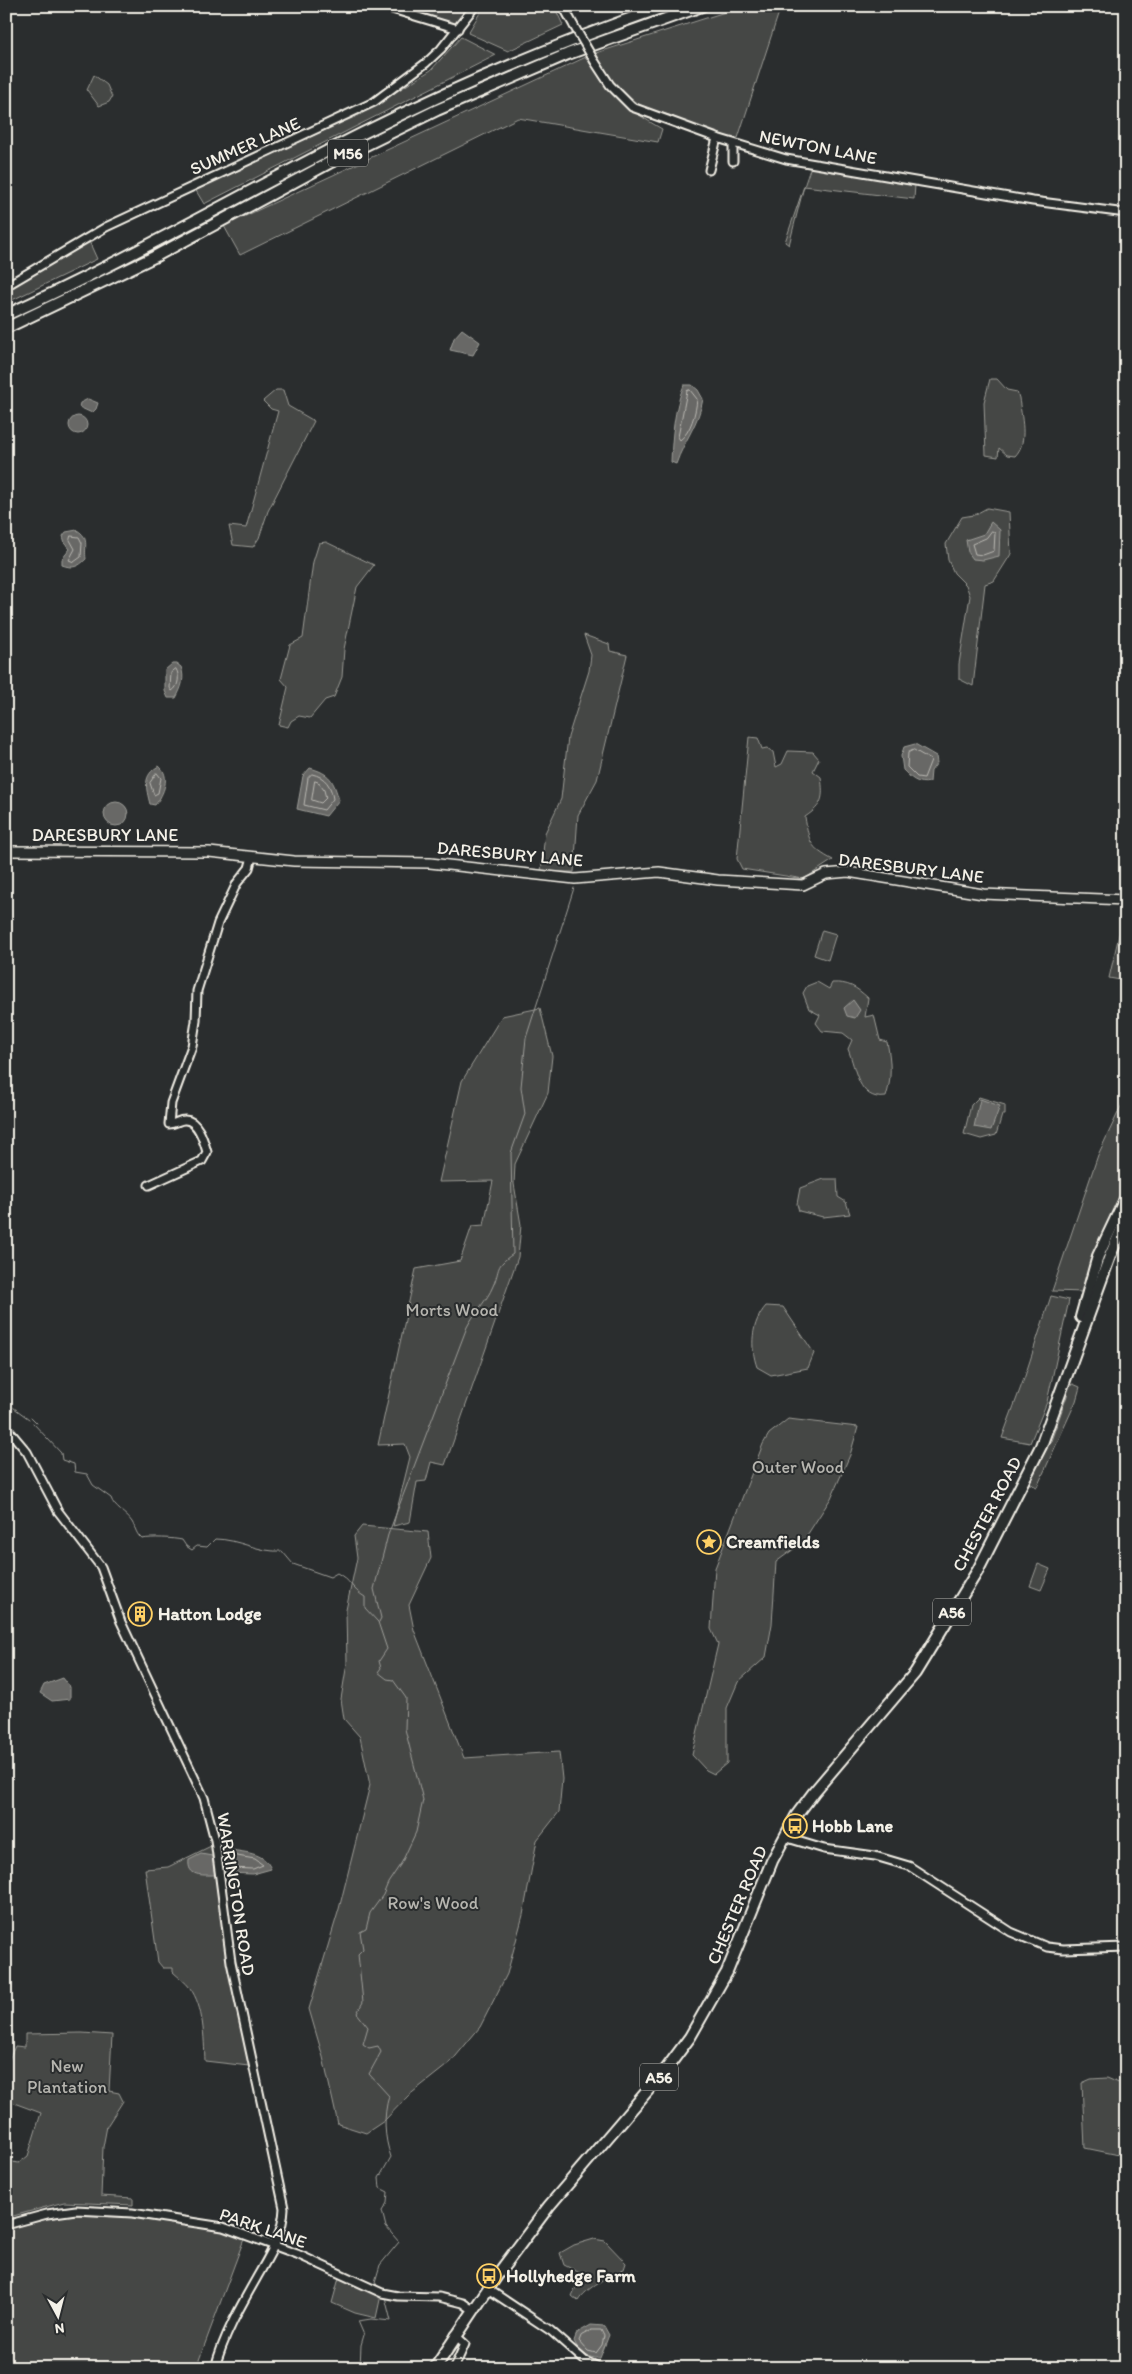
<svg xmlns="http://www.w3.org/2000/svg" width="1132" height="2374" viewBox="0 0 1132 2374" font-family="Itim,sans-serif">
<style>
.green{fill:#444645;stroke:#9c9c96}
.water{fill:#676866;stroke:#9f9f9a}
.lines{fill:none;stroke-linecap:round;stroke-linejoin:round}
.shore{stroke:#bcbab4;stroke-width:1}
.stream{stroke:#9f9f9a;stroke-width:1}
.canal{stroke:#676866;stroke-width:5}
.minor-casing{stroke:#f4f1e8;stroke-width:11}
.major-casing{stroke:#f4f1e8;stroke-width:12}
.highway-casing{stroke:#f4f1e8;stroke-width:14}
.minor{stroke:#2a2d2e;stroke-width:7}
.major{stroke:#2a2d2e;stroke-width:9}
.highway{stroke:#2a2d2e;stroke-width:10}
.minor-bridge-casing{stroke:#f4f1e8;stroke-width:11;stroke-linecap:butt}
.minor-bridge{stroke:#2a2d2e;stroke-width:7}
.labels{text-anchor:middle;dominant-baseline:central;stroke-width:4;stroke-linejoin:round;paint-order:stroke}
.shield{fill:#2a2d2e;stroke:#b7b6b0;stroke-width:1}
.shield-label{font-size:16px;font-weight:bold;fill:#f4f1e8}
.street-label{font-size:18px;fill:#f4f1e8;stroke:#2a2d2e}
.park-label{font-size:18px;fill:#b6b5af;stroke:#2a2d2e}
.poi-label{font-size:18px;font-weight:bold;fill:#f4f1e8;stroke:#2a2d2e;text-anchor:start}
</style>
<rect width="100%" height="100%" fill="#2a2d2e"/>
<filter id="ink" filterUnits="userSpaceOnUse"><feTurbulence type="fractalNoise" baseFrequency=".02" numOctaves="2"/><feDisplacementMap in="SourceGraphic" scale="10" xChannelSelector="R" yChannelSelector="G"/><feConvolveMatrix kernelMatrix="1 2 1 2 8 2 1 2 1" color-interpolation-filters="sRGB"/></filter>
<g filter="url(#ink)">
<g class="green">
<polygon points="396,6 471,6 455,24"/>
<polygon points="484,6 554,6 563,25 508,51 468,33"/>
<path d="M 744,6 L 781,6 L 738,138 L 721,136 L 675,120 L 673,116 C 630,106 617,92 596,53 Z"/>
<polygon points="461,37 496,55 204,204 195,189 199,187 359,115 431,70"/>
<path d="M 586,57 C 611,93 623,107 662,129 L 658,142 L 518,118 L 240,255 L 224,226 Z"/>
<polygon points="94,75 107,85 112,97 109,102 99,106 87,90"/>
<polygon points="811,166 915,185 914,199 804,186 789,245 785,242"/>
<polygon points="88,239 97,259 6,303 6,288"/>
<path d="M 990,379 L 997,379 L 1007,390 L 1017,392 L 1019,398 C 1021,416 1029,442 1015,456 L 1007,455 L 999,448 L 998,457 L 986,455 L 984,402 Z"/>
<polygon points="276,390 283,390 288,406 314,421 268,511 259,538 253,547 233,545 229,526 246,528 278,411 271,409 263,401"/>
<polygon points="987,508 1009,512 1011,554 994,581 985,584 973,686 959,679 959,664 970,596 966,585 954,573 948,560 946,544 962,517 974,515"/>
<polygon points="326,542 374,565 357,587 344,649 342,677 334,697 325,700 310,718 299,716 291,721 288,727 279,725 288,687 281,679 290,645 303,638 313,562 319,543"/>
<polygon points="584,635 609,644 610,651 627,655 597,780 578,815 574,872 541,872 545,833 561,799 568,737 589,671 591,655"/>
<path d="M 749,737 L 758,738 L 762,749 L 767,748 L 773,752 L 776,767 L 782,764 L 788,751 L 813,752 L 819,759 L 813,771 L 821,777 C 824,798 823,805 805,817 C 809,842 810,848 833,860 L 804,879 L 742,869 L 737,859 Z"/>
<polygon points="1126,905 1126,981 1109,978"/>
<polygon points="822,930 836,934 828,960 814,955"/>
<path d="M 817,982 L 829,989 L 832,983 C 848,982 856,987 868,998 L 865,1017 L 874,1015 L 880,1040 L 887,1042 C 891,1061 892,1078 886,1097 C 858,1101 856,1069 848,1049 L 852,1040 L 843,1033 L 822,1031 L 816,1023 L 820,1015 L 809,1009 L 803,993 L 807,986 Z"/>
<polygon points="540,1008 552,1056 548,1093 515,1164 514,1184 521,1225 518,1257 445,1465 431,1462 426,1481 417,1482 410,1522 393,1526 410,1457 405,1444 378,1445 416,1269 460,1261 472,1226 484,1225 493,1181 439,1182 462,1081 502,1016"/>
<polygon points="1126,1096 1126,1186 1105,1230 1084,1292 1052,1291 1098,1155"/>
<polygon points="979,1097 1005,1105 1005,1115 1002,1115 996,1135 981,1139 964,1134 971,1105"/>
<polygon points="824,1179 837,1179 838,1197 846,1202 850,1214 823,1217 799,1211 797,1204 800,1188"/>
<polygon points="1051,1296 1069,1300 1047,1402 1030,1443 1002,1438 1025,1376"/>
<path d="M 766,1306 L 783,1307 L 814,1353 L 808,1368 L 771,1375 L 757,1367 C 750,1347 751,1323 766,1306 Z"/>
<polygon points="1073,1384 1080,1387 1076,1401 1037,1487 1028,1483 1051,1441 1067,1396 1068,1386"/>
<polygon points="788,1419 858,1427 850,1455 831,1498 802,1543 776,1562 772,1624 766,1657 738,1682 727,1708 727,1763 714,1774 706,1770 692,1755 718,1644 711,1629 715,1568 763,1444 769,1434"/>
<polygon points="362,1526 428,1532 431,1558 409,1605 414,1630 464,1758 559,1752 562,1779 559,1812 537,1840 523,1915 507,1974 480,2027 451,2062 408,2096 384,2121 366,2133 338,2124 323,2057 309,2009 339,1909 370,1785 360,1737 344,1719 341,1699 347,1663 346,1610 357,1558 354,1536"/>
<polygon points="1038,1564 1050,1569 1041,1590 1030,1586"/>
<path d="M 213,1845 L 226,1958 L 249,2066 L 205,2061 C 204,2038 204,2007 190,1988 C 186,1982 178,1977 173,1972 L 173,1968 L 163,1968 L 158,1962 L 145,1869 L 168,1867 Z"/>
<polygon points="82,2033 112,2035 109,2091 119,2093 123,2101 107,2126 103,2147 101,2196 133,2198 133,2205 64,2202 6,2218 6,2161 19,2163 28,2156 41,2113 6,2100 6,2066 15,2046 25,2047 25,2034"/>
<polygon points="1107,2078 1126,2086 1126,2167 1119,2155 1085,2148 1082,2083 1091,2079"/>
<path d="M 67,2213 C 121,2215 195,2216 244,2239 L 196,2368 L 6,2368 L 6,2229 Z"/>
<path d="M 594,2239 L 605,2241 L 626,2263 L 624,2269 C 611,2274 585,2289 578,2301 L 572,2296 L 582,2274 L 564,2265 L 560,2253 L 574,2245 Z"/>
<polygon points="339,2278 381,2295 376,2318 355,2313 332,2303"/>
</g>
<g class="water">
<polygon points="462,329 480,342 473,355 450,350 454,338"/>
<path d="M 684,385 L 692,385 L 698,390 L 703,399 C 699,423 684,441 676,464 L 671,462 C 672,437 674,409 684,385 Z"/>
<polygon points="88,399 98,403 96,409 92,413 79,407 80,403"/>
<circle cx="78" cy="425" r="9"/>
<polygon points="991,522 1000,530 999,556 983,560 973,559 968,552 966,540 984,534"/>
<path d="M 77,530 C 90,538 84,546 86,559 C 78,567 73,569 62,565 L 62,559 L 70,549 L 65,543 L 63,536 L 66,532 Z"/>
<path d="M 172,664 L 177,664 L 181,667 C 185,678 182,687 176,698 L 168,698 L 165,691 L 165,670 Z"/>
<path d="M 915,744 L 936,756 L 937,763 L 931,771 L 930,782 C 917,785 911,778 903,770 L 901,756 L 904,747 Z"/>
<path d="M 159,766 C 171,776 164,794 155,805 L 150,804 C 146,788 142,775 159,766 Z"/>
<path d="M 310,768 C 331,774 333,780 339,800 L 326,816 L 297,809 L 303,776 Z"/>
<circle cx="116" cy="814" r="12"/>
<polygon points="853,1000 860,1010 855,1018 847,1016 844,1008"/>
<polygon points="980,1099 1000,1106 991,1130 974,1127"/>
<polygon points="63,1678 70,1687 70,1699 52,1701 40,1693 44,1685"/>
<path d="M 227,1849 C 243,1853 264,1851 271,1869 L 253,1874 L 225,1873 L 222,1852 Z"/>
<path d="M 201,1854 L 212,1856 L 215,1875 C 202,1875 187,1877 189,1860 Z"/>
<path d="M 591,2325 L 604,2326 L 609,2335 L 600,2358 C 587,2359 579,2352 574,2341 L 577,2333 Z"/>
</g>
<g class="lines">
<g class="shore">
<path d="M 690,390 L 697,399 C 696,412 691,432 680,440 L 678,437 L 687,391 Z"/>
<polygon points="992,531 995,533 994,551 983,555 975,554 972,544 986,538"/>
<polygon points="71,536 79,537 82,543 81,557 74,562 69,560 75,549 70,540"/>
<path d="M 176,669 C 180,675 179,687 172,691 L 170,688 L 171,673 Z"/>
<polygon points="914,750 931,760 924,778 917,777 907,767 908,753"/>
<polygon points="157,773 161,778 158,793 154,795 150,783"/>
<path d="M 312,774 C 326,777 331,786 333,799 L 324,810 L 304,805 L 308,778 Z"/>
<polygon points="315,781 318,782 324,790 326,798 321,803 312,800"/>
<polygon points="231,1855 255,1859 263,1865 253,1869 231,1868 228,1858"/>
<polygon points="592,2330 601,2330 604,2336 602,2345 596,2353 588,2351 579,2341 581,2336"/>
</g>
<g class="stream">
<polyline points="6,1402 29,1419"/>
<polyline points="31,1417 37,1423"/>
<path d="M 33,1423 L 61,1453 L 62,1460 L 74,1464 L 75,1472 L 87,1474 L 93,1485 L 111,1498 C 114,1508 126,1513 132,1522 C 136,1529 136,1534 142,1539 C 152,1537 173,1538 182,1540 L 186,1546 L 192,1550 L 197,1546 L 207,1547 L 215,1539 C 239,1539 259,1553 282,1551 L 293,1564 L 330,1577 L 337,1573 C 352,1581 351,1589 365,1597 L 365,1608 L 378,1622 L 387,1649 L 379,1661 L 381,1668 L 378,1672 L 387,1679 L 393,1680 L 406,1698 L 405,1729 L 423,1800 L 416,1832 L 402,1862 L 388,1883 L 383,1895 L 370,1913 L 366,1929 L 360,1932 L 363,1949 L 358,1954 L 363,2002 L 357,2013 L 368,2027 L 363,2044 L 369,2048 L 378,2046 L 381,2052 L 369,2074 L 389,2096 C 383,2116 384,2137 391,2157 L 379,2178 L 380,2188 L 388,2192 L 387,2203 L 382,2211 L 386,2227 L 399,2242 L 380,2265 L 375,2282 L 378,2287"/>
<path d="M 379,1622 L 381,1618 L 374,1589 L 388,1535 L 467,1327 C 474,1313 487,1301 493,1286 C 501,1268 494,1267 513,1254 L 511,1153 L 525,1114 L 521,1087 L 526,1038 L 574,888"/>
<polyline points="360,2368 361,2345 364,2335 358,2321 371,2319 391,2321 385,2297"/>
</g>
<polyline class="canal" points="1109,2368 1126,2362"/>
<g class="minor-casing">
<g id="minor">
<polyline points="382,6 458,29"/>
<polyline points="563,6 574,26"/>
<polyline points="595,62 610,85 632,107 717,138 786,159 1033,201 1126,213"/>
<polyline points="733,161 733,144"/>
<polyline points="709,170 717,138"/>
<polyline points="6,286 106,227 374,102 426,63 441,49 475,6"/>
<path d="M 149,1185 L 202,1161 L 207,1152 C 204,1142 198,1119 184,1120 C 179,1120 175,1124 169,1124 L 171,1103 L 192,1046 L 196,1021 L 197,991 L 218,923 L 237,883 L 249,868 L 252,857"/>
<path d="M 6,1427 L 27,1452 L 58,1511 L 101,1567 L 121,1622 L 204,1798 L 215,1840 L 231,1962 L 284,2208 C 283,2235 269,2256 256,2279 C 240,2307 223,2337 215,2368"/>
<polyline points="784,1837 824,1849 875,1856 909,1866 1011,1932 1047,1947 1063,1949 1126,1947"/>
<polyline points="6,2225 47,2214 76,2210 132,2213 223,2227 297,2254 382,2293 398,2296 439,2297 463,2303 473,2310"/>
<polyline points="488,2289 551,2331 585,2361 601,2368"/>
<polyline points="454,2368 465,2344 455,2335"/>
</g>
</g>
<g class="major-casing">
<polyline id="major" points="6,851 209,852 294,861 430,863 575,879 659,872 718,880 803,885 826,874 848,872 983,894 1126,900"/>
</g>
<g class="highway-casing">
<g id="highway">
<path d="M 6,315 C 128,260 243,193 363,133 C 461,84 562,42 666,6"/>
<polyline points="6,328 154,257 329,163 437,110 568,54 702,6"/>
<polyline points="1081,1317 1098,1256 1126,1197"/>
<polyline points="435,2368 498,2274 549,2206 667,2068 690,2037 727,1972 772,1861 796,1816 814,1792 915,1673 978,1570 1041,1446 1110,1256 1126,1219"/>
</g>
</g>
<use href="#minor" class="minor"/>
<use href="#major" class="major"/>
<use href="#highway" class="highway"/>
<g class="minor-bridge-casing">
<polyline id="minor-bridge" points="574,26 595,62"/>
</g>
<use href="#minor-bridge" class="minor-bridge"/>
</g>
</g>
<defs>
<g id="sight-ring" transform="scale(1.25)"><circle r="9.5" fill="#2a2d2e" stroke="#ffd166" stroke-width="1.5"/><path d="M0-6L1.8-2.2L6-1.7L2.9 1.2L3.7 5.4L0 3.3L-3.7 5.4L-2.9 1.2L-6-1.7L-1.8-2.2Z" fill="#ffd166"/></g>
<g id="building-ring" transform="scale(1.25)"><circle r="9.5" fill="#2a2d2e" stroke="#ffd166" stroke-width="1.5"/><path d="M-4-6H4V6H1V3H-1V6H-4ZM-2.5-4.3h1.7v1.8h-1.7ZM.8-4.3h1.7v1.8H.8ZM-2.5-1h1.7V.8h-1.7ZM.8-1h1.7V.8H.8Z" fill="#ffd166"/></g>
<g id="bus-ring" transform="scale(1.25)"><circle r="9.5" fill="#2a2d2e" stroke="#ffd166" stroke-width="1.5"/><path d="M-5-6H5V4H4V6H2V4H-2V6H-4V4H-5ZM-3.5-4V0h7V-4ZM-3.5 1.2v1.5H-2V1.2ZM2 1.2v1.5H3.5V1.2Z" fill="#ffd166"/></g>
</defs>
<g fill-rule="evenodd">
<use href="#sight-ring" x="709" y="1542"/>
<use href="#building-ring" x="140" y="1614"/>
<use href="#bus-ring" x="795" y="1826"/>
<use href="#bus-ring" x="489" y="2276"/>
</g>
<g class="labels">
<g class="shield">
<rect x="328" y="139.5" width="40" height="27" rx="4"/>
<rect x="933" y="1598.5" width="38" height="27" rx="4"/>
<rect x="640" y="2063.5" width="38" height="27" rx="4"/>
</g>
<g class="shield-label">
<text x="348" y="153">M56</text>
<text x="952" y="1612">A56</text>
<text x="659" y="2077">A56</text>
</g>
<g class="street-label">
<text transform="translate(245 146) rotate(-24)">SUMMER LANE</text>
<text transform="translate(818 147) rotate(11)">NEWTON LANE</text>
<text x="105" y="835">DARESBURY LANE</text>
<text transform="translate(510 854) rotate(5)">DARESBURY LANE</text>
<text transform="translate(911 868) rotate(7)">DARESBURY LANE</text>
<text transform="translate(987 1514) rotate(-62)">CHESTER ROAD</text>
<text transform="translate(236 1894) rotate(81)">WARRINGTON ROAD</text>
<text transform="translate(737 1905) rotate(-67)">CHESTER ROAD</text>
<text transform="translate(263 2228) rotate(19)">PARK LANE</text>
</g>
<g class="park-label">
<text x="452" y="1310">Morts Wood</text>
<text x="798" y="1467">Outer Wood</text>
<text x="433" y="1903">Row's Wood</text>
<text x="67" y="2066">New<tspan x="67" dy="21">Plantation</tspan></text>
</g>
<g class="poi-label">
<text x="726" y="1542">Creamfields</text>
<text x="158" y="1614">Hatton Lodge</text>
<text x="812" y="1826">Hobb Lane</text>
<text x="506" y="2276">Hollyhedge Farm</text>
</g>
</g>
<rect width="1132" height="2374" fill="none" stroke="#2a2d2e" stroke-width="25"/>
<rect x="12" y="12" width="1107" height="2349" fill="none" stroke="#f4f1e8" stroke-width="2" filter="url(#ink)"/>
<g transform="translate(58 2316) rotate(173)" stroke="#2a2d2e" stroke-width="4" paint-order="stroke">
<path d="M0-4L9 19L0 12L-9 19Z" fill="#f4f1e8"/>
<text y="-8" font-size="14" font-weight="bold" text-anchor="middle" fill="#f4f1e8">N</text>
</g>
</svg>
